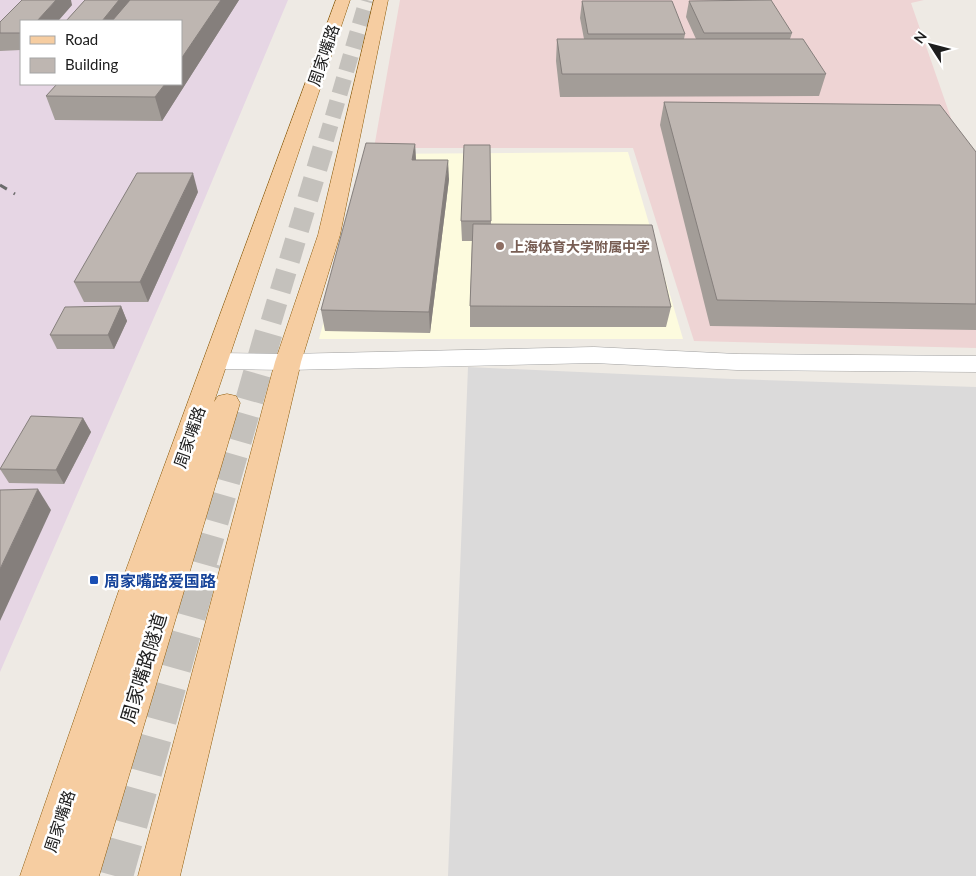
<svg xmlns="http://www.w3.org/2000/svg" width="976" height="876" viewBox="0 0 976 876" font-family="Lato,'Noto Sans SC',sans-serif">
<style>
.residential{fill:#dbdada}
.commercial{fill:#eed4d4}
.industrial{fill:#e6d6e4;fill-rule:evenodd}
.education{fill:#fdfbde}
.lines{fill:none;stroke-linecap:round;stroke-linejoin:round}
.primary-tunnel-far3{stroke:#c4c1bc;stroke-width:16;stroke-dasharray:16 8;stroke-linecap:butt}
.primary-tunnel-far2{stroke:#c4c1bc;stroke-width:21;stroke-dasharray:21 11;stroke-linecap:butt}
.primary-tunnel-far1{stroke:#c4c1bc;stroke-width:28;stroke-dasharray:28 14;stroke-linecap:butt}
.primary-tunnel{stroke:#c4c1bc;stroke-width:36;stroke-dasharray:36 18;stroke-linecap:butt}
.street-casing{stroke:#a1a1a1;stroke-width:1}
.primary-casing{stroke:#8d5b0a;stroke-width:1}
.street{fill:#fff;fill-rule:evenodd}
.primary{fill:#f6cda1;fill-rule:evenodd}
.rail{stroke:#6b6b6b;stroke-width:3;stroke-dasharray:8 8;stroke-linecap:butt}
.wall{fill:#a39d98}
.shaded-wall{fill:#857f7c}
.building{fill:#beb6b1;stroke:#857f7c}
.education-dot{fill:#8d6e63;stroke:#fff;stroke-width:2}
.transit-dot{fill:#1a4fb4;stroke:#fff;stroke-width:2}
.labels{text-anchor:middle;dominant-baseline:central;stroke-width:5;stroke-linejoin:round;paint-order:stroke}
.far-education-label{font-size:14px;font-weight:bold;fill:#785e54;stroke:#fff;text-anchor:start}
.street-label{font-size:16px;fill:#1d1d1d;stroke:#fff}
.transit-label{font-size:16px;font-weight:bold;fill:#164399;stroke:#fff;text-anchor:start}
.near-street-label{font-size:19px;fill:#1d1d1d;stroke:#fff}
</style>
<rect width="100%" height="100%" fill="#eeeae4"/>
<polygon class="residential" points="468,367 732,379 976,387 976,876 448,876"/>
<polygon class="commercial" points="400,0 924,0 911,3 952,121 976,152 976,348 694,341 633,148 374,148"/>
<path class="industrial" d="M 0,0 L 288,0 L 179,260 L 0,672 ZM 21,21 L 181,21 L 181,84 L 21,84 Z"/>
<polygon class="education" points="628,152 683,339 319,339 368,154"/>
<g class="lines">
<polyline class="primary-tunnel-far3" points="326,140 367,0"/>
<polyline class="primary-tunnel-far2" points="271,322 326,138"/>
<polyline class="primary-tunnel-far1" points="203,562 272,321"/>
<polyline class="primary-tunnel" points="115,876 203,561"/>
<g class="street-casing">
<polygon id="street" points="594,347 737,354 976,356 976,372 737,370 594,363 288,370 216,369 207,367 203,361 207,355 216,353 288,354"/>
</g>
<g class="primary-casing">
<g id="primary">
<polygon points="336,0 350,0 214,402 218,396 227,394 236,396 240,403 99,876 20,876 126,570"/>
<polygon points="374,0 388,0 340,235 301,362 180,876 138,876 275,362 318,235"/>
</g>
</g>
<use href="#street" class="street"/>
<use href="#primary" class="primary"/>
<polyline class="rail" points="0,185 15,194"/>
</g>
<g class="wall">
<polygon points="85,0 129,0 130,1 130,0 239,0 162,121 55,120 46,96 57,84 181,84 181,21 66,21"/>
<polygon points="582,1 685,34 684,39 696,39 686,17 689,1 792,33 790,39 826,74 819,96 560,97 556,61 557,39 584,39 580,18"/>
<polygon points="72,5 58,21 21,21 21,50 0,51 0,22"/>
<polygon points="664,102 976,152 976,330 710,326 660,125"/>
<polygon points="415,144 416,160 449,179 430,333 325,331 321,310"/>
<polygon points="490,145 491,224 671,307 666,327 470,327 470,306 472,241 462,241 461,221"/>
<polygon points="198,192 148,302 84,302 74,282"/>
<polygon points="121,306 127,321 114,349 57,349 50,335"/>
<polygon points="83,418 91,432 64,484 9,483 0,469"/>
</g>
<g class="shaded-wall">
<polygon points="56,0 71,0 72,5 58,21 37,21"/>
<polygon points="119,0 129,0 131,7 120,21 102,21"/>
<polygon points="221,0 239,0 162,121 155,97 165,84 181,84 181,59"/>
<polygon points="415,144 416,163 412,160"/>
<polygon points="448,160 449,179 430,333 429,312"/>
<polygon points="193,173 198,192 148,302 140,282"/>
<polygon points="121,306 127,321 114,349 108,335"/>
<polygon points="83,418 91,432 64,484 56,470"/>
<polygon points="38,489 51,510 0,621 0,569"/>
</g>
<g class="building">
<polygon points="22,0 56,0 37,21 21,21 21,33 0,33 0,22"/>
<polygon points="85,0 119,0 102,21 66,21"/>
<polygon points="130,0 221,0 181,59 181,21 112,21"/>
<polygon points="771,0 792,33 704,33 689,1"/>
<polygon points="582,1 672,1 685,34 588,34"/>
<polygon points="557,39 803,39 826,74 562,74"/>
<polygon points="57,84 165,84 155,97 46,96"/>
<polygon points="664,102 940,105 976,152 976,304 717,300"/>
<polygon points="366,143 415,144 412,160 448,160 429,312 321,310"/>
<polygon points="464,145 490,145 491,221 461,221"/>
<polygon points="137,173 193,173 140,282 74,282"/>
<polygon points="473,224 652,225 671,307 470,306"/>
<polygon points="121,306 108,335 50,335 65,307"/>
<polygon points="31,416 83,418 56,470 0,469"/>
<polygon points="38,489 0,569 0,490"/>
</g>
<circle class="education-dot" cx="500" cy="246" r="5"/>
<rect class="transit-dot" x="89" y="575" width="10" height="10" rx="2.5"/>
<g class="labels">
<g class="far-education-label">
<text x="510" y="246">上海体育大学附属中学</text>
</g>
<g class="street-label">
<text transform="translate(323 55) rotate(-71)">周家嘴路</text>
<text transform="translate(189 437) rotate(-71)">周家嘴路</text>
<text transform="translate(59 821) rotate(-72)">周家嘴路</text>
</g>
<g class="transit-label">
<text x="104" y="580">周家嘴路爱国路</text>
</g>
<g class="near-street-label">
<text transform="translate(143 668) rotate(-73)">周家嘴路隧道</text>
</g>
</g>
<rect x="20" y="20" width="162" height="65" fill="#ffffff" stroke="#a5a5a5"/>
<rect x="30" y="36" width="25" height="8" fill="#f6cda1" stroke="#a5a5a5"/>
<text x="65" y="45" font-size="15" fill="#1d1d1d">Road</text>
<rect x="30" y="58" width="25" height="15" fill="#beb6b1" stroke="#a5a5a5"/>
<text x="65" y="70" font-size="15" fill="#1d1d1d">Building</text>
<g transform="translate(931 45) rotate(306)" stroke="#ffffff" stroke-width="4" paint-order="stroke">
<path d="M0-4L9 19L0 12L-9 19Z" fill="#1d1d1d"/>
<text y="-8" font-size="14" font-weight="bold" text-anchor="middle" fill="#1d1d1d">N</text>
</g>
</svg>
